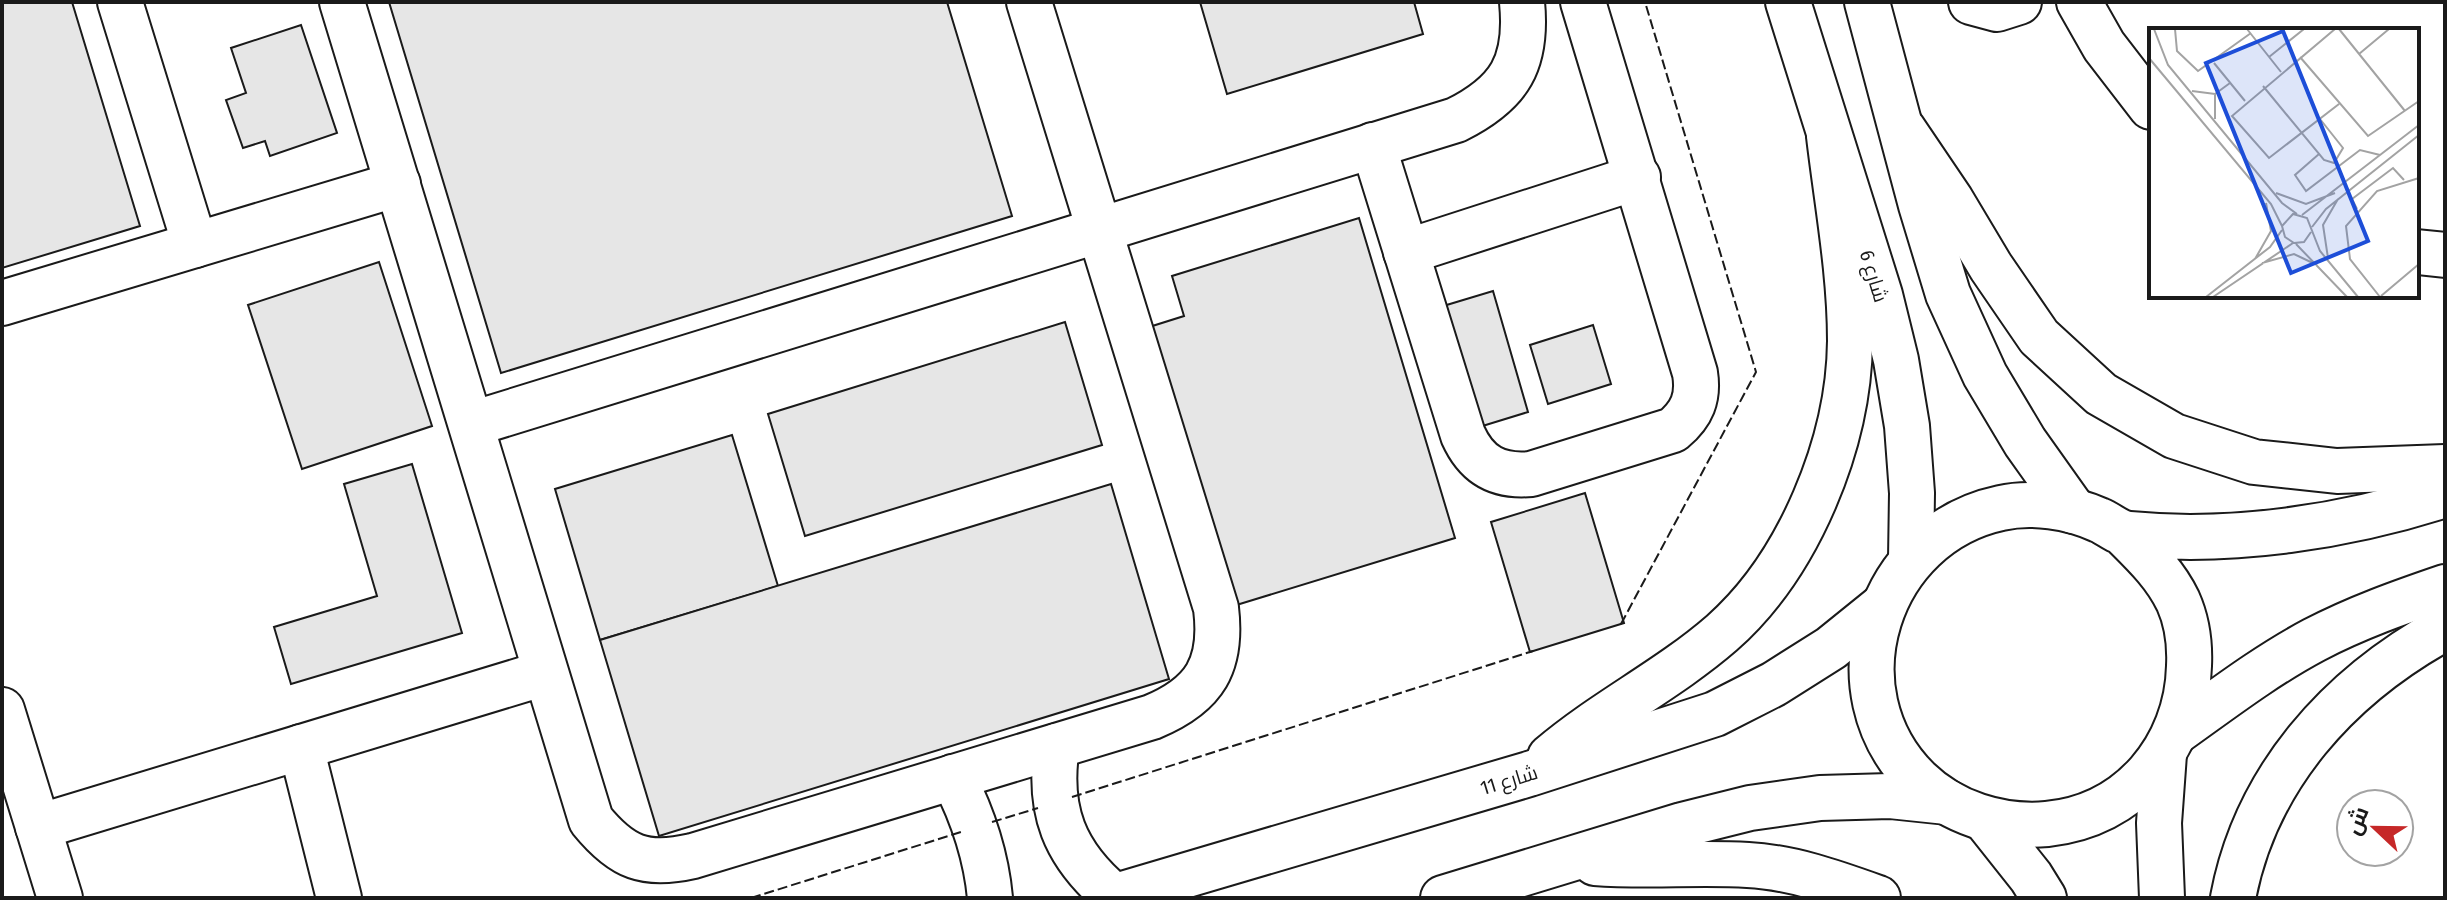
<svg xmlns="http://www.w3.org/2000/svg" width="2447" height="900" viewBox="0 0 2447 900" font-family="'Fira Sans Condensed',Cairo,sans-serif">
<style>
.building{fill:#e6e6e6;stroke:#1a1a1a;stroke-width:2}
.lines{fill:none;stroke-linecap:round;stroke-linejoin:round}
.minor-casing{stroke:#1a1a1a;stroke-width:48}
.major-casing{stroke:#1a1a1a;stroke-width:48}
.minor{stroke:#fff;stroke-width:44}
.major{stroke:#fff;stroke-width:44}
.fence{stroke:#1a1a1a;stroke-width:2;stroke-dasharray:10 4;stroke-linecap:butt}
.labels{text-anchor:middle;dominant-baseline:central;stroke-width:6;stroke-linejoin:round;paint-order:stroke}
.street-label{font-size:20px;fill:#1a1a1a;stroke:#fff}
.inset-road{fill:none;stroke:#a3a3a3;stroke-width:2}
.view{fill:#1d4ed8;fill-opacity:0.15;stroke:#1d4ed8;stroke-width:4}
.inset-edge{fill:none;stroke:#1a1a1a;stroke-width:4}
</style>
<rect width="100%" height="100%" fill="#fff"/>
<g class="building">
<polygon points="2,2 72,2 140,226 2,268"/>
<polygon points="389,2 947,2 1012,216 501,373"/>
<polygon points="1200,2 1414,2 1423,34 1227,94"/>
<polygon points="301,25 337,133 270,156 265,141 243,148 226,100 246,93 231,48"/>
<polygon points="1359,218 1455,538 1230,607 1146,328 1184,316 1172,276"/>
<polygon points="379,262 432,426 302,469 248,305"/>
<polygon points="1493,291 1528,412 1476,428 1440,307"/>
<polygon points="1065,322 1102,445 805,536 768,414"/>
<polygon points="1593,325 1611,384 1548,404 1530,345"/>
<polygon points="732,435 778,586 600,640 555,489"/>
<polygon points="412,464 462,633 291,684 274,627 377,596 344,484"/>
<polygon points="1111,484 1169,679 659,836 600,640"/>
<polygon points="1585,493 1624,623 1530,652 1491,522"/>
</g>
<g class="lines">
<g class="minor-casing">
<g id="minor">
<polyline points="120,2 195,245"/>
<path d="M 342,2 L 591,820 C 622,858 645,867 693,856 L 1152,717 C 1205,695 1223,665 1216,608 L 1029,2"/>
<polyline points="1788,2 1880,295 1896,360 1907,426 1912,493 1911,560"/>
<polyline points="1867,2 1921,205 1948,294 1985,375 2025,442 2074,511"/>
<polyline points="1971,2 1997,9 2019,2"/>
<polyline points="2079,2 2104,46 2151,107"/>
<path d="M 1373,145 L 1463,435 C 1477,466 1498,477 1531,474 L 1673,430 C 1692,414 1699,398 1695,373 L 1583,2"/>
<polyline points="1406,252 1638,177"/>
<polyline points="2417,252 2445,255"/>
<polyline points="2,303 398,184"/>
<path d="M 472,424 L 1456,120 C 1510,93 1528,63 1522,2"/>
<polyline points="2,710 60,898"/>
<path d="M 1057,746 C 1047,810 1064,854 1114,896"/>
<polyline points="301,747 339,898"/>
<path d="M 953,777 C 973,816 986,854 990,898"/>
<polyline points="1985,819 2031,877 2044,898"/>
<polyline points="38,827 545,673"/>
<polyline points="2162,898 2159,823 2164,754"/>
</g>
</g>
<g class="major-casing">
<g id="major">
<polyline points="1903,129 1951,200 1991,267 2039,337 2101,394 2174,436 2254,462 2337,471 2445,467"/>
<path d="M 2124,534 C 2145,555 2165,574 2178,601 C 2187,621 2190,645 2189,666 C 2187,748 2130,816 2047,824 C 2000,828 1952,813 1918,780 C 1827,690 1878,534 2001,508 C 2032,501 2070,507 2099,520 C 2109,524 2118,533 2129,534 C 2233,544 2345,527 2445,495"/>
<path d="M 2176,732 C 2221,700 2265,666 2314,640 C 2356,618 2401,602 2445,587"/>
<path d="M 1550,757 C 1604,711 1668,680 1722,633 C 1799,565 1849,443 1850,341 C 1850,272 1837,204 1829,136"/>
<path d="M 1595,863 C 1646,867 1697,862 1748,865 C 1792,867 1836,883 1878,898"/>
<polyline points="1109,898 1529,774 1715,714 1774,684 1831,648 1883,606"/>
<polyline points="1443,898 1682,825 1750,808 1820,798 1890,796 1947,802"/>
<path d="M 2233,898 C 2256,777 2339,686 2445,628"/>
</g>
</g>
<use href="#minor" class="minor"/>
<use href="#major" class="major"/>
<g class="fence">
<polyline points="1621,624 1756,372 1645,2"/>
<polyline points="1072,797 1533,651"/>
<polyline points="992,822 1038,808"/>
<polyline points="751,898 961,832"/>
</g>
</g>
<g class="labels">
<g class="street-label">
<text transform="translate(1874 276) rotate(73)">شارع 6</text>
<text transform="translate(1509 780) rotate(-17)">شارع 11</text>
</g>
</g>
<g transform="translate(2149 28)">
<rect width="270" height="270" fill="#fff"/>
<path class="inset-road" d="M 5,1 L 19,37 L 133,175 L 148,186M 26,1 L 28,23 L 49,43 L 102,5M 98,1 L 132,44M 186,1 L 83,88 L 120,130 L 190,76M 190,1 L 256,83M 210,26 L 240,1M 120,29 L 155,1M 151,29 L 219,108 L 270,73M 0,30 L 122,176 L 133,198M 65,35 L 96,73M 114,58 L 175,132 L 185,135 L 194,120 L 171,91M 43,63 L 66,66 L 81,55M 66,91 L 66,66M 170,126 L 146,147 L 157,163 L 211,122 L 231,127M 127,165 L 157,176 L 186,165M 208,181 L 203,171 L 244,140 L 255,152M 153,187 L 270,97M 163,199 L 177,181 L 270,107M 162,204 L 155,214 L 145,215 L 136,209 L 133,198 L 144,186 L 158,190 L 171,223 L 209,269M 147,216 L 198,269M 179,230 L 174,197 L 189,171M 106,231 L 122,203 L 117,175M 113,235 L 145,226 L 168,237M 232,268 L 270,236M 57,269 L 121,219 L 133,202M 64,269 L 144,215M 231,269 L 201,231 L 197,198 L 228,163 L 270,150"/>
<path class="view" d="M 134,3 L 219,213 L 142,245 L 57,35 Z"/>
<rect width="270" height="270" class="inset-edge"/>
</g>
<rect width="2447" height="900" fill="none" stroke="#1a1a1a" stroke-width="8"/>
<g transform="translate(2375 828) rotate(292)"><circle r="38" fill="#ffffff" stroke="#a3a3a3" stroke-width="2"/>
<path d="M0-6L14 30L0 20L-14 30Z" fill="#c62828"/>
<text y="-12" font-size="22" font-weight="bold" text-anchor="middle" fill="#1a1a1a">ش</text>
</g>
</svg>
